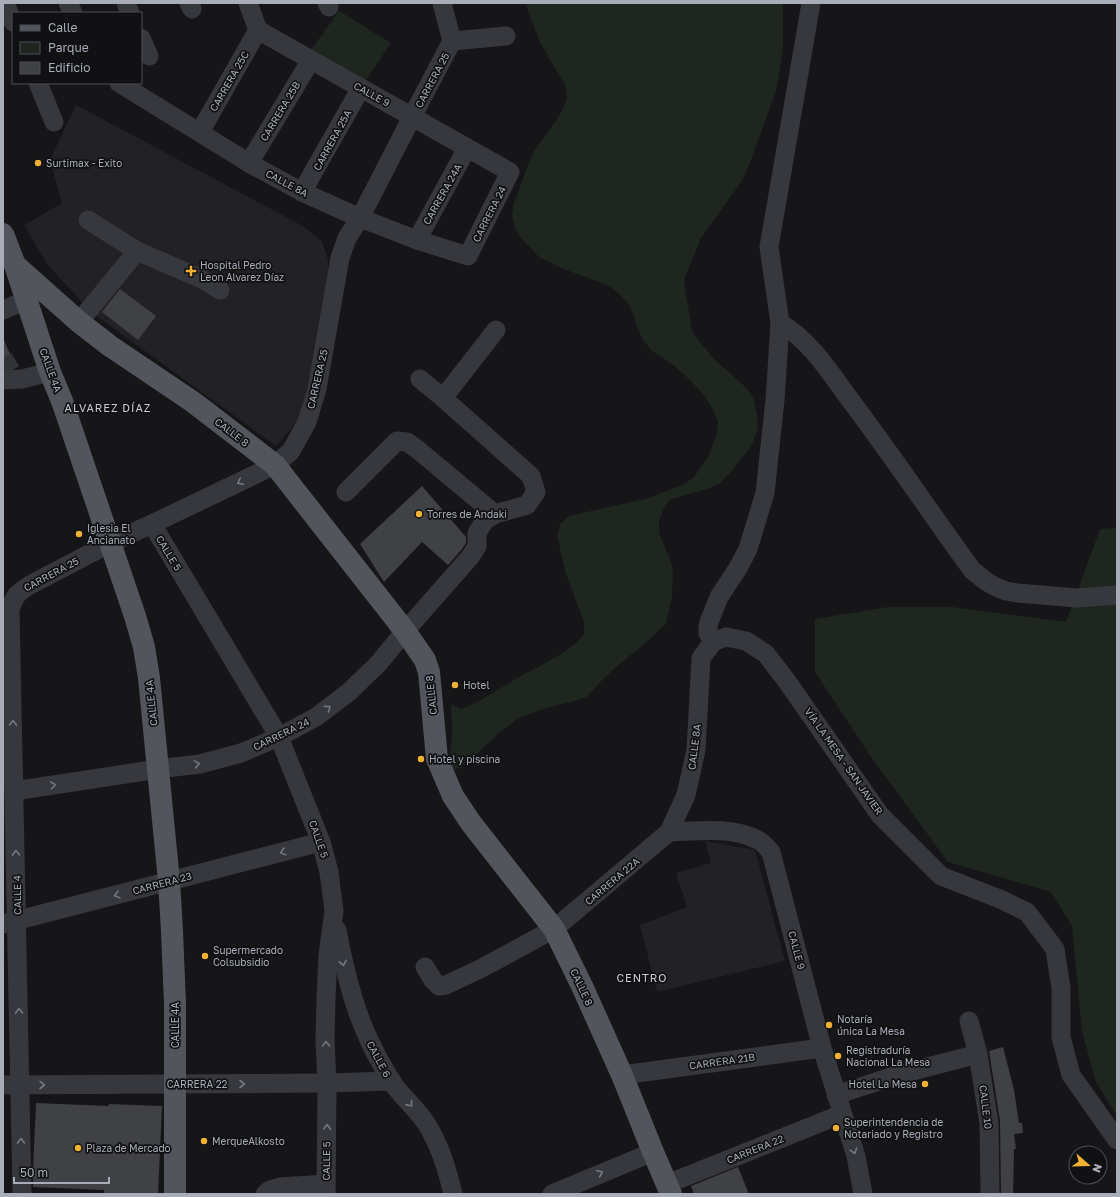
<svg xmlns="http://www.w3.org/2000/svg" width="1120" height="1197" viewBox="0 0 1120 1197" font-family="'Golos Text',sans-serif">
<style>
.built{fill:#222225}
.green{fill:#1e261f}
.building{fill:#404145}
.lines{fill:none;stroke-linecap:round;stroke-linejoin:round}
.minor-tunnel{stroke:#333438;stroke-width:19;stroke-dasharray:19 10;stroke-linecap:butt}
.minor{stroke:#37383d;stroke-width:19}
.major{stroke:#53555c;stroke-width:22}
.oneway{stroke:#757881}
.poi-dot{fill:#f2b134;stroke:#111113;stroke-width:1.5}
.labels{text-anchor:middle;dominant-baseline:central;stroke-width:3.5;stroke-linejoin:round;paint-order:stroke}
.street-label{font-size:10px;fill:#a8adb8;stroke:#111113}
.poi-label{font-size:10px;fill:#a8adb8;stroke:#111113;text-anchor:start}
.neighbourhood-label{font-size:11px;letter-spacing:1px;fill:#c9ccd4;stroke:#111113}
</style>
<rect width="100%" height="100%" fill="#161618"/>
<g class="built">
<polygon points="76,105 301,225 322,241 328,260 329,279 317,351 300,418 276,446 91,312 47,264 24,225 62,203 50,160"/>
<polygon points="705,841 755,850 785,961 657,992 640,925 687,907 676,873 711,863"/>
</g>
<g class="green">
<path d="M 525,3 L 783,3 L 783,45 L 780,68 L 776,91 L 751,160 L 742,181 L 701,238 L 684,280 L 692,332 L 713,358 L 741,383 L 750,392 L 753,397 L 757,414 L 758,427 L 757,432 L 752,444 L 749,449 L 729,474 L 720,483 L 710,488 L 669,500 L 663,510 L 659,522 L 659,529 L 660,536 L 670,559 L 673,570 L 672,596 L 666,624 L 643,645 L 622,662 L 604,678 L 587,697 L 575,701 L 546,708 L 517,719 L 499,733 L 472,759 L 457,769 L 452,771 C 448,758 452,746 452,733 C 452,723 451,713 451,704 L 461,709 C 478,703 491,694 507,684 C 533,668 562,658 584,635 L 584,622 L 566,574 L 557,536 L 560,524 L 569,516 L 649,498 L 684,484 L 694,477 L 708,457 L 717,433 L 718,421 L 713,410 L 706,398 L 691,381 L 672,364 L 652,351 L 643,340 L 637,327 L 634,316 L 629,305 L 620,295 L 610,287 L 599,282 L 561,268 L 539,257 L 521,238 L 515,228 L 512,216 L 514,203 L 529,162 L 534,151 L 557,119 L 563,109 L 567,97 L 565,84 L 558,74 L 539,40 Z"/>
<polygon points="339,11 391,43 364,83 311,50"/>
<polygon points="1117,528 1117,1116 1096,1082 1082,1031 1072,926 1051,892 948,862 871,757 815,672 815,619 888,607 952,607 1066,622 1100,529"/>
</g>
<g class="building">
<polygon points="120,289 156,316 138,340 102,312"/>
<polygon points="3,338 16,368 3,369"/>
<polygon points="422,486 466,537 466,543 462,549 448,565 422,542 384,582 360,544"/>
<polygon points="1003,1047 1014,1090 1019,1123 1022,1123 1023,1133 1014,1134 1016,1149 1014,1149 1013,1194 1001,1194 1000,1121 989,1051"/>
<polygon points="36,1103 108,1106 109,1104 162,1106 158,1194 104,1194 104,1190 33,1187 33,1171"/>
<polygon points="738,1167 749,1194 694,1194 691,1186"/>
</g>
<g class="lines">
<polyline class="minor-tunnel" points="3,358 11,371"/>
<g class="minor">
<polyline points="5,3 13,22"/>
<polyline points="68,3 73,13"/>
<polyline points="126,3 130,13"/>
<polyline points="189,3 192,9"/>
<polyline points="327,3 329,7"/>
<polyline points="442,3 452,41"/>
<polyline points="141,38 149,56"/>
<polyline points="452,41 506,36"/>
<polyline points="38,83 54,122"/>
<polyline points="119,83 249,163 302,192 360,218 417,240 468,256 510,172 258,30 248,3"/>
<polyline points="200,132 258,30"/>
<polyline points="249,163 311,60"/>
<polyline points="302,192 361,88"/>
<polyline points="88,220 137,251"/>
<polyline points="417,240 467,148"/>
<polyline points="3,310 27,300"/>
<polyline points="79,322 137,251 202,279 220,290"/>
<path d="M 780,323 C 811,341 830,373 851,401 C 891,454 928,509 967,563 L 972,570 L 987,582 L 996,587 L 1006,591 L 1017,593 L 1077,598 L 1117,595"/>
<polyline points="3,380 22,379 50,372"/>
<polyline points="443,398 496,330"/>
<polyline points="346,492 397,441 407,442 417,449 495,514"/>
<polyline points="152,524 279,737 321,842 329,872 334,911 328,955 326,997 325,1040 327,1083 326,1194"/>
<polyline points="713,642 708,633 708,627 709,622 719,597 738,568 748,549 765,493 775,400 780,323 769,247 811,3"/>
<polyline points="14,791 158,769 200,764 241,753 279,737 316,717 349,692 379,663 405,631 471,556 477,546 477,533 485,520 495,514 527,505 536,492 531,476 443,398 420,379"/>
<path d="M 669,832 C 698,831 731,826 758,840 C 763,842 767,848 771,852 L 822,1048 L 856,1156 L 863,1194"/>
<polyline points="3,924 321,842"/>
<path d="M 337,930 C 346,978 357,1022 382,1065 C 385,1070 388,1076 391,1081 C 401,1096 416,1108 426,1123 C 440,1145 447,1169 453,1194"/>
<polyline points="425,967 433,980 439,986 446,985 482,968 554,929 669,832 686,795 696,750 701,658 713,642 726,637 746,641 766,654 786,680 880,815 941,876 1000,899 1027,912 1055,949 1061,988 1061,1037 1071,1075 1117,1140"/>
<polyline points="969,1021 978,1054 989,1123 990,1194"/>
<polyline points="622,1075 822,1048"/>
<polyline points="3,1085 327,1083 392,1081"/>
<polyline points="836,1095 897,1075 978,1054"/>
<polyline points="667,1184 842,1114"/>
<path d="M 22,1194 L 10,609 C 15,595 17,593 30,585 L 110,543 L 152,524 L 275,465 L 291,451 L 307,422 L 317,389 L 340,258 L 347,238 L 360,218 L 412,117 L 452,41"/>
<polyline points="265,1194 270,1190 280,1187 326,1184"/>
<polyline points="552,1194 653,1152"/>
</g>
<g class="major">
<polyline points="3,234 15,265 50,372 62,401 135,616 144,647 149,678 169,881 172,931 175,1004 175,1194"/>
<polyline points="15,265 79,322 110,346 193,402 275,465 405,631 425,660 429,672 437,759 453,796 471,823 554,929 582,986 622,1075 653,1152 671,1194"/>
</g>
</g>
<defs><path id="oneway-chevron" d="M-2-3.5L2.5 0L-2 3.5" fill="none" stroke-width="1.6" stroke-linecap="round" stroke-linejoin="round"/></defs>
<g class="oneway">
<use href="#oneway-chevron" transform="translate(240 482) rotate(154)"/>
<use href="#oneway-chevron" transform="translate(328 708) rotate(-36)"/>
<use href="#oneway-chevron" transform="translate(13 723) rotate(-91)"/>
<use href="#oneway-chevron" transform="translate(197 764) rotate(-10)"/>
<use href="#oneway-chevron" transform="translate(53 785) rotate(-9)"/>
<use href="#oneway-chevron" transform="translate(283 852) rotate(165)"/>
<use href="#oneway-chevron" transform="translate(16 853) rotate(-91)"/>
<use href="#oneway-chevron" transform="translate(117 895) rotate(165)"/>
<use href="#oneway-chevron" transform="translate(343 963) rotate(78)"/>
<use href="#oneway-chevron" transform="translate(19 1011) rotate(-91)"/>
<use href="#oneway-chevron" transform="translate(326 1044) rotate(-92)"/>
<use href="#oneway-chevron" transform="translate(242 1084)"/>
<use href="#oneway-chevron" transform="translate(42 1085)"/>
<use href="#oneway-chevron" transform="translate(410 1104) rotate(51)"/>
<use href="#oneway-chevron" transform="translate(327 1127) rotate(-89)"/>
<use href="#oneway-chevron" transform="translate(21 1141) rotate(-91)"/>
<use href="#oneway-chevron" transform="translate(854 1151) rotate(73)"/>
<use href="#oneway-chevron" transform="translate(600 1173) rotate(-23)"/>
</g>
<g class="poi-dot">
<circle cx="38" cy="163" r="4"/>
<path d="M189 265h4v4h4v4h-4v4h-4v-4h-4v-4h4z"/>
<circle cx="419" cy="514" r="4"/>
<circle cx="79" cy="534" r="4"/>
<circle cx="455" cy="685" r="4"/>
<circle cx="421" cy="759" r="4"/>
<circle cx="205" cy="956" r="4"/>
<circle cx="829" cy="1025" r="4"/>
<circle cx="838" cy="1056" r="4"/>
<circle cx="925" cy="1084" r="4"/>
<circle cx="836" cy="1128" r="4"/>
<circle cx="204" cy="1141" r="4"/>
<circle cx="78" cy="1148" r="4"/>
</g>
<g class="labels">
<g class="street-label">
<text transform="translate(432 80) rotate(-62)">CARRERA 25</text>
<text transform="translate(229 81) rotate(-60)">CARRERA 25C</text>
<text transform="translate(372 94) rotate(29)">CALLE 9</text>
<text transform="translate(280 111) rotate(-59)">CARRERA 25B</text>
<text transform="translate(332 140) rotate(-61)">CARRERA 25A</text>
<text transform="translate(287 183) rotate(28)">CALLE 8A</text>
<text transform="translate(442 194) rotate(-61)">CARRERA 24A</text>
<text transform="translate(489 214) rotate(-63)">CARRERA 24</text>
<text transform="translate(51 370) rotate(70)">CALLE 4A</text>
<text transform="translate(317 379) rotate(-77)">CARRERA 25</text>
<text transform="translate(232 432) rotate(37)">CALLE 8</text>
<text transform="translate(169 553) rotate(59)">CALLE 5</text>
<text transform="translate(51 574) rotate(-28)">CARRERA 25</text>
<text transform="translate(431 695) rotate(-96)">CALLE 8</text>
<text transform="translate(151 703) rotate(-96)">CALLE 4A</text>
<text transform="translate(281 734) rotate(-26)">CARRERA 24</text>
<text transform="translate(694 747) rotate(-83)">CALLE 8A</text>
<text transform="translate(844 761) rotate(55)">VÍA LA MESA - SAN JAVIER</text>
<text transform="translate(319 839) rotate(71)">CALLE 5</text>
<text transform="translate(612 881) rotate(-40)">CARRERA 22A</text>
<text transform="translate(162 883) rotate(-15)">CARRERA 23</text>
<text transform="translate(17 895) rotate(-91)">CALLE 4</text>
<text transform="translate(797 950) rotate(75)">CALLE 9</text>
<text transform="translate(582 987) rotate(65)">CALLE 8</text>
<text transform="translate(175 1025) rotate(-90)">CALLE 4A</text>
<text transform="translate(379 1059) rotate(62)">CALLE 6</text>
<text transform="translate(722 1061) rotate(-8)">CARRERA 21B</text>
<text x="197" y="1084">CARRERA 22</text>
<text transform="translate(986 1107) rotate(83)">CALLE 10</text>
<text transform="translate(755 1149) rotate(-22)">CARRERA 22</text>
<text transform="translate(326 1161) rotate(-89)">CALLE 5</text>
</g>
<g class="poi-label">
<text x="46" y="163">Surtimax - Exito</text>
<text x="200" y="265">Hospital Pedro<tspan x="200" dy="12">Leon Alvarez Díaz</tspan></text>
<text x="427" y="514">Torres de Andaki</text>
<text x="87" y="528">Iglesia El<tspan x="87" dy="12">Ancianato</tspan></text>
<text x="463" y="685">Hotel</text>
<text x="429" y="759">Hotel y piscina</text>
<text x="213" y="950">Supermercado<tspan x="213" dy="12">Colsubsidio</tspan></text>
<text x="837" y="1019">Notaría<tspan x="837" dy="12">única La Mesa</tspan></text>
<text x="846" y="1050">Registraduría<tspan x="846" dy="12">Nacional La Mesa</tspan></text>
<text x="917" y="1084" text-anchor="end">Hotel La Mesa</text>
<text x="844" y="1122">Superintendencia de<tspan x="844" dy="12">Notariado y Registro</tspan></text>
<text x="212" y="1141">MerqueAlkosto</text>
<text x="86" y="1148">Plaza de Mercado</text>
</g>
<g class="neighbourhood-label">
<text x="108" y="407">ALVAREZ DÍAZ</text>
<text x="642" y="977">CENTRO</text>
</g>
</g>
<rect width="1120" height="1197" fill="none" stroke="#a8adb8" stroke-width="8"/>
<rect x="12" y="12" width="130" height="72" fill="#111113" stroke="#4d4f55"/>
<rect x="20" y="25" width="20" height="6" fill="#53555c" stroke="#4d4f55"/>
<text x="48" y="32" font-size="12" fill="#a8adb8">Calle</text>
<rect x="20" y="42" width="20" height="12" fill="#1e261f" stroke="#4d4f55"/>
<text x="48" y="52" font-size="12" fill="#a8adb8">Parque</text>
<rect x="20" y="62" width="20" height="12" fill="#404145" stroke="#4d4f55"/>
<text x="48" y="72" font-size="12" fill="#a8adb8">Edificio</text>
<g transform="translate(1088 1165) rotate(110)"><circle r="19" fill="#111113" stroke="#4d4f55"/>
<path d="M0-3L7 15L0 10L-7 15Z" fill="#f2b134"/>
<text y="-6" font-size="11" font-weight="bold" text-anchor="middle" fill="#a8adb8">N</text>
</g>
<path d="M14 1177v6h95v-6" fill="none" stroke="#a8adb8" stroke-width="2"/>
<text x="20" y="1177" font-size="12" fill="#a8adb8" stroke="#111113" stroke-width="3" paint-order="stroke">50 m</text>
</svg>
